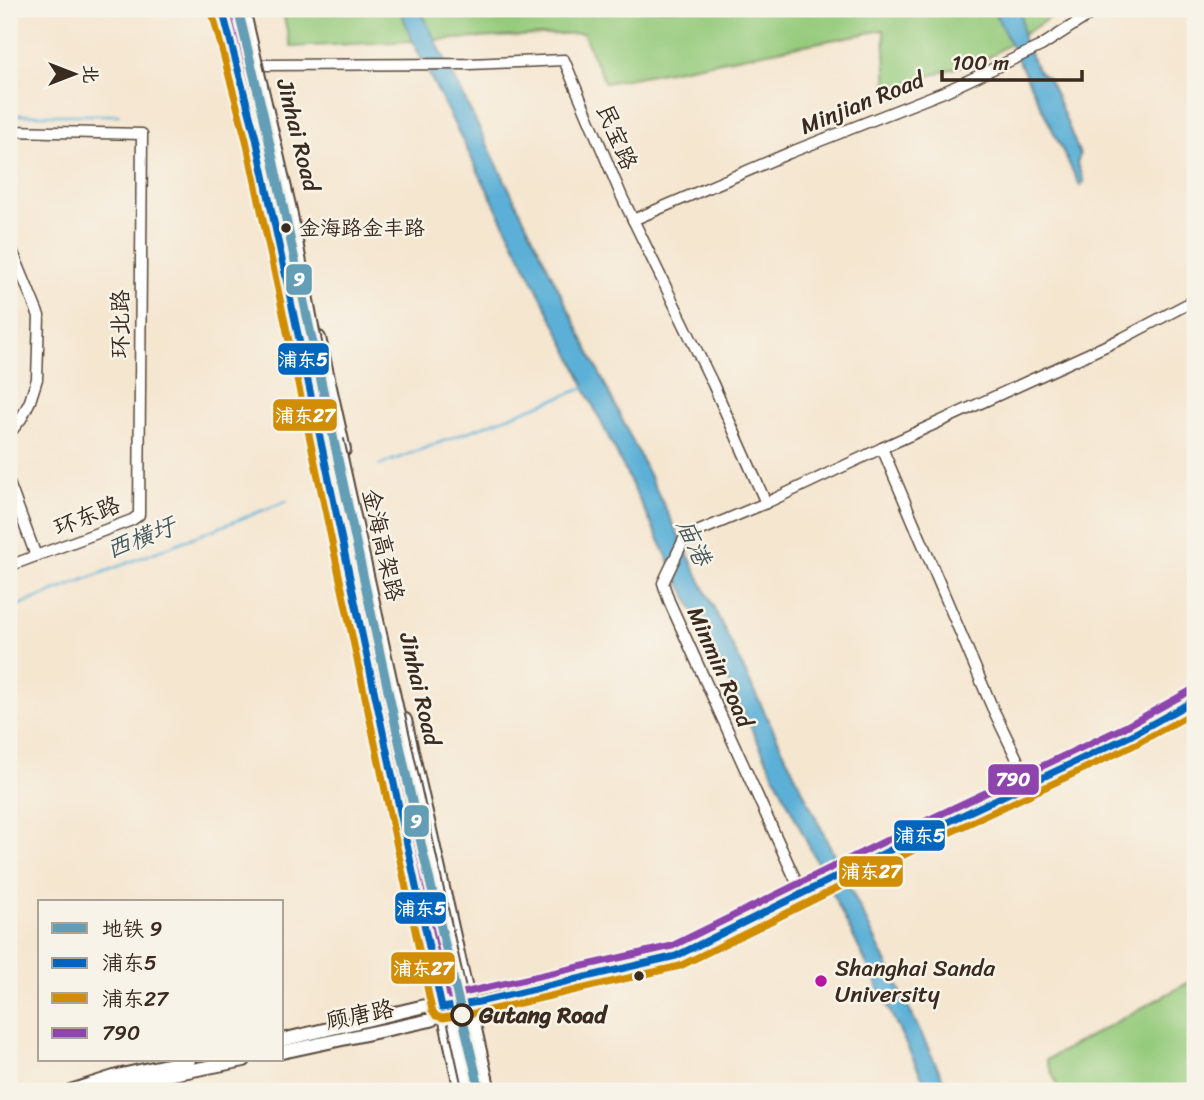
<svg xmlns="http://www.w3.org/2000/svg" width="1204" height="1100" viewBox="0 0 1204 1100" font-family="Sriracha,'LXGW WenKai TC',sans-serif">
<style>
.green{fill:#95cb7c;stroke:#687a4d;stroke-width:2}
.water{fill:#5bb0d7;stroke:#4b6d7a;stroke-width:2}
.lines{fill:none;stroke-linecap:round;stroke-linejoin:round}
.stream{stroke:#5bb0d7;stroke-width:2.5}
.minor-casing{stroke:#574639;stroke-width:13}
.major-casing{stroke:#574639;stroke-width:16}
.minor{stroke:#fff;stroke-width:10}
.major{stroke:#fff;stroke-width:12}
.highway-bridge-casing{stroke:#574639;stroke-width:18;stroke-linecap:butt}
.highway-bridge{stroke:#fff;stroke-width:14}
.bus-1-casing{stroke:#f7f3e8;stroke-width:12}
.bus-2-casing{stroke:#f7f3e8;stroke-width:12}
.bus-3-casing{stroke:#f7f3e8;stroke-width:12}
.bus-1{stroke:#0065bd;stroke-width:7}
.bus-2{stroke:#d18d06;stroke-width:7}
.bus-3{stroke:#8e44ad;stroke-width:7}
.metro-1-casing{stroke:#f7f3e8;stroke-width:14}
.metro-1{stroke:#649eb6;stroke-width:9}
.bus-dot{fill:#3b2a1e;stroke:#f7f3e8;stroke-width:2.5}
.poi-dot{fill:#b5179e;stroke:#f7f3e8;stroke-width:2.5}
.stop-dot{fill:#f7f3e8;stroke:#3b2a1e;stroke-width:3.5}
.labels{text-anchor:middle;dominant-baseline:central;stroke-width:5;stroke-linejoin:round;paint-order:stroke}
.bus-label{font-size:21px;fill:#3b2a1e;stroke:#f7f3e8;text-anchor:start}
.street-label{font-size:23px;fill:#3b2a1e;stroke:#f7f3e8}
.poi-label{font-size:23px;fill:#3b2a1e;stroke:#f7f3e8;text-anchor:start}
.stop-label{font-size:23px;font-weight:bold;fill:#3b2a1e;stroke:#f7f3e8;text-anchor:start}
.water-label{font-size:24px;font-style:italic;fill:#46595f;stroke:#f7f3e8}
.line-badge{stroke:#f7f3e8;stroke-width:2.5}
.badge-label{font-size:19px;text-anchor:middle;font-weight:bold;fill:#fff}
</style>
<rect width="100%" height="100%" fill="#f7f3e8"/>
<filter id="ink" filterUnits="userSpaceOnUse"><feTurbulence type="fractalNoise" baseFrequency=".0143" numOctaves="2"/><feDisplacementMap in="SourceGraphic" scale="14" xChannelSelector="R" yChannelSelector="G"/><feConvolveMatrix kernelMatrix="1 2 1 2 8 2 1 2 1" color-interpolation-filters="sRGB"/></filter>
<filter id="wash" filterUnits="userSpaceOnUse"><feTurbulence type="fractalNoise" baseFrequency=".00686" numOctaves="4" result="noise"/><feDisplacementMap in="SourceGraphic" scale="28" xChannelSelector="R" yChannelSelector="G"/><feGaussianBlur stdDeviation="1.57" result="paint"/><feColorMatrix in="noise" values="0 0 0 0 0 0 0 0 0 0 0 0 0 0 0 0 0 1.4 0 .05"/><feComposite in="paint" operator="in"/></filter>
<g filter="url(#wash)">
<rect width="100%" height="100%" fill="#f5e6d0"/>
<g class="green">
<polygon points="282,9 1063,9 989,57 887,90 884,30 605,83 583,33 291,47"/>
<polygon points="1195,979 1195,1091 1060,1091 1046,1060"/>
</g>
<g class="water">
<polygon points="400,9 420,9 540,251 949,1091 929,1091 588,395 574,362 414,44"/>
<polygon points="993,9 1021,9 1023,40 1039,72 1048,79 1056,95 1080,155 1077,163 1084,182 1080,186"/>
</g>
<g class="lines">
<g class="stream">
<polyline points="9,115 119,115"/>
<polyline points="380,465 587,387"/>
<polyline points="9,609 287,501"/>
</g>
</g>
</g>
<g filter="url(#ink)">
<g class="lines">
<g class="minor-casing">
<g id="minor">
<polyline points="259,65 469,64 564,60 622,197 712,382 766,503"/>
<polyline points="9,131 142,134 139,515 132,520 9,566"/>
<polyline points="633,220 789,153 946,91 1041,46 1098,9"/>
<polyline points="9,243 39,316 37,379 30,401 21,419 9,434"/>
<polyline points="9,483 36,556"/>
<polyline points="1029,784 992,707 882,448 1123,338 1195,300"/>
<polyline points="802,894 669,601 663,583 685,537 766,503 882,448"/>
<polyline points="470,1004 676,956 931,830 1130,736 1195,700"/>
<polyline points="155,1071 160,1091"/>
</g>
</g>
<g class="major-casing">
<g id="major">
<polyline points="222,9 231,41"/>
<polyline points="319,338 344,450"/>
<polyline points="373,681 461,1091"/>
<polyline points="405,720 489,1091"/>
<polyline points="282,1040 429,1005 442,1008 448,1007"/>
<polyline points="282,1052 431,1020 442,1008"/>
<polyline points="70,1091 117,1076 189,1060"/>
<polyline points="104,1091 157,1077 244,1060"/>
</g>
</g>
<use href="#minor" class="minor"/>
<use href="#major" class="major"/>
<g class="highway-bridge-casing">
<g id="highway-bridge">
<polyline points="230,9 471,1091"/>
<polyline points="242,9 289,210 315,348"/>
<polyline points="336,440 462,1008"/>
</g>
</g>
<use href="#highway-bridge" class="highway-bridge"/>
<g class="bus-1-casing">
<polyline id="bus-1" points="222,9 256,138 442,1008 479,1002 676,956 931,830 1130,736 1195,700"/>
</g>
<g class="bus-2-casing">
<polyline id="bus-2" points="212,12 246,140 432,1010 436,1016 443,1018 481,1012 680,966 936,839 1134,745 1195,712"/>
</g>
<g class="bus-3-casing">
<polyline id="bus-3" points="233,9 266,136 450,996 672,946 926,821 1125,727 1190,691"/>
</g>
<use href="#bus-1" class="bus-1"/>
<use href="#bus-2" class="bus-2"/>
<use href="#bus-3" class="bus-3"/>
<g class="metro-1-casing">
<polyline id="metro-1" points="238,9 263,113 423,852 480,1091"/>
</g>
<use href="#metro-1" class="metro-1"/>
</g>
</g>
<g class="bus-dot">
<circle cx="286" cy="228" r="6"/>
<circle cx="639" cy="976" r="6"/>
</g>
<circle class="poi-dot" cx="821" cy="981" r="7"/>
<circle class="stop-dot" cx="462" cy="1015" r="10"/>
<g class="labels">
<g class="bus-label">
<text x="299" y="228">金海路金丰路</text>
</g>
<g class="street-label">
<text transform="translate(862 103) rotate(-22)">Minjian Road</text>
<text transform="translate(298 135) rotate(76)">Jinhai Road</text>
<text transform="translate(617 137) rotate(67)">民宝路</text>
<text transform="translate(120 324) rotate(-90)">环北路</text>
<text transform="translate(87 516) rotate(-22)">环东路</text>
<text transform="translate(383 545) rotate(77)">金海高架路</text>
<text transform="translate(720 667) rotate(66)">Minmin Road</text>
<text transform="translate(420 689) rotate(77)">Jinhai Road</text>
<text transform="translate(360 1015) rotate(-12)">顾唐路</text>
</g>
<g class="poi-label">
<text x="835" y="968">Shanghai Sanda<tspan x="835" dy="26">University</tspan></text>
</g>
<g class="stop-label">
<text x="479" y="1015">Gutang Road</text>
</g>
<g class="water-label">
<text transform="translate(141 538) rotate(-21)">西横圩</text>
<text transform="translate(694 542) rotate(65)">庙港</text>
</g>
</g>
<g class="line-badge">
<rect x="285" y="263" width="28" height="33" rx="7" fill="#649eb6"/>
<rect x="277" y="342" width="53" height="34" rx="7" fill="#0065bd"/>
<rect x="272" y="398" width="66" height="34" rx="7" fill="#d18d06"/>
<rect x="987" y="763" width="53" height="33" rx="7" fill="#8e44ad"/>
<rect x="403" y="804" width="27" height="34" rx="7" fill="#649eb6"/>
<rect x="893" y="819" width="53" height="33" rx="7" fill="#0065bd"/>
<rect x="838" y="855" width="66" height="33" rx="7" fill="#d18d06"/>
<rect x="394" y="891" width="53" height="34" rx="7" fill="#0065bd"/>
<rect x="390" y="951" width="66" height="34" rx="7" fill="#d18d06"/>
</g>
<g class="badge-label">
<text x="299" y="286">9</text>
<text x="303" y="366">浦东5</text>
<text x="305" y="422">浦东27</text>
<text x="1013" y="786">790</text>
<text x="416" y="828">9</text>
<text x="920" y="842">浦东5</text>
<text x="871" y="878">浦东27</text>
<text x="421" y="915">浦东5</text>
<text x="423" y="975">浦东27</text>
</g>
<rect width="1204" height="1100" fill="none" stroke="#f7f3e8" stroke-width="35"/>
<rect x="38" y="900" width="245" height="161" fill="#f7f3e8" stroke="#aca397" stroke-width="2"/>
<rect x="52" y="923" width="35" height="10" fill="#649eb6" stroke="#aca397" stroke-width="2"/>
<text x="102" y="936" font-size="21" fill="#3b2a1e">地铁 9</text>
<rect x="52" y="958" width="35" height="10" fill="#0065bd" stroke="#aca397" stroke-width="2"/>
<text x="102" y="970" font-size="21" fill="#3b2a1e">浦东5</text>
<rect x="52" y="993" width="35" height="10" fill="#d18d06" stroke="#aca397" stroke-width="2"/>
<text x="102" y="1006" font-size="21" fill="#3b2a1e">浦东27</text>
<rect x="52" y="1028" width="35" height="10" fill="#8e44ad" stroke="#aca397" stroke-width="2"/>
<text x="102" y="1040" font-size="21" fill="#3b2a1e">790</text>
<g transform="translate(74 74) rotate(90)" stroke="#f7f3e8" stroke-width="5" paint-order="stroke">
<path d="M0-5L12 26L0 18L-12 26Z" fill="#3b2a1e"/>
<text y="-10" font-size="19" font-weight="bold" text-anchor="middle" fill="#3b2a1e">北</text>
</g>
<path d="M942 70v10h140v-10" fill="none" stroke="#3b2a1e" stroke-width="3.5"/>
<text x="952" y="70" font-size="21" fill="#3b2a1e" stroke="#f7f3e8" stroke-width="5" paint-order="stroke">100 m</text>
</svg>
